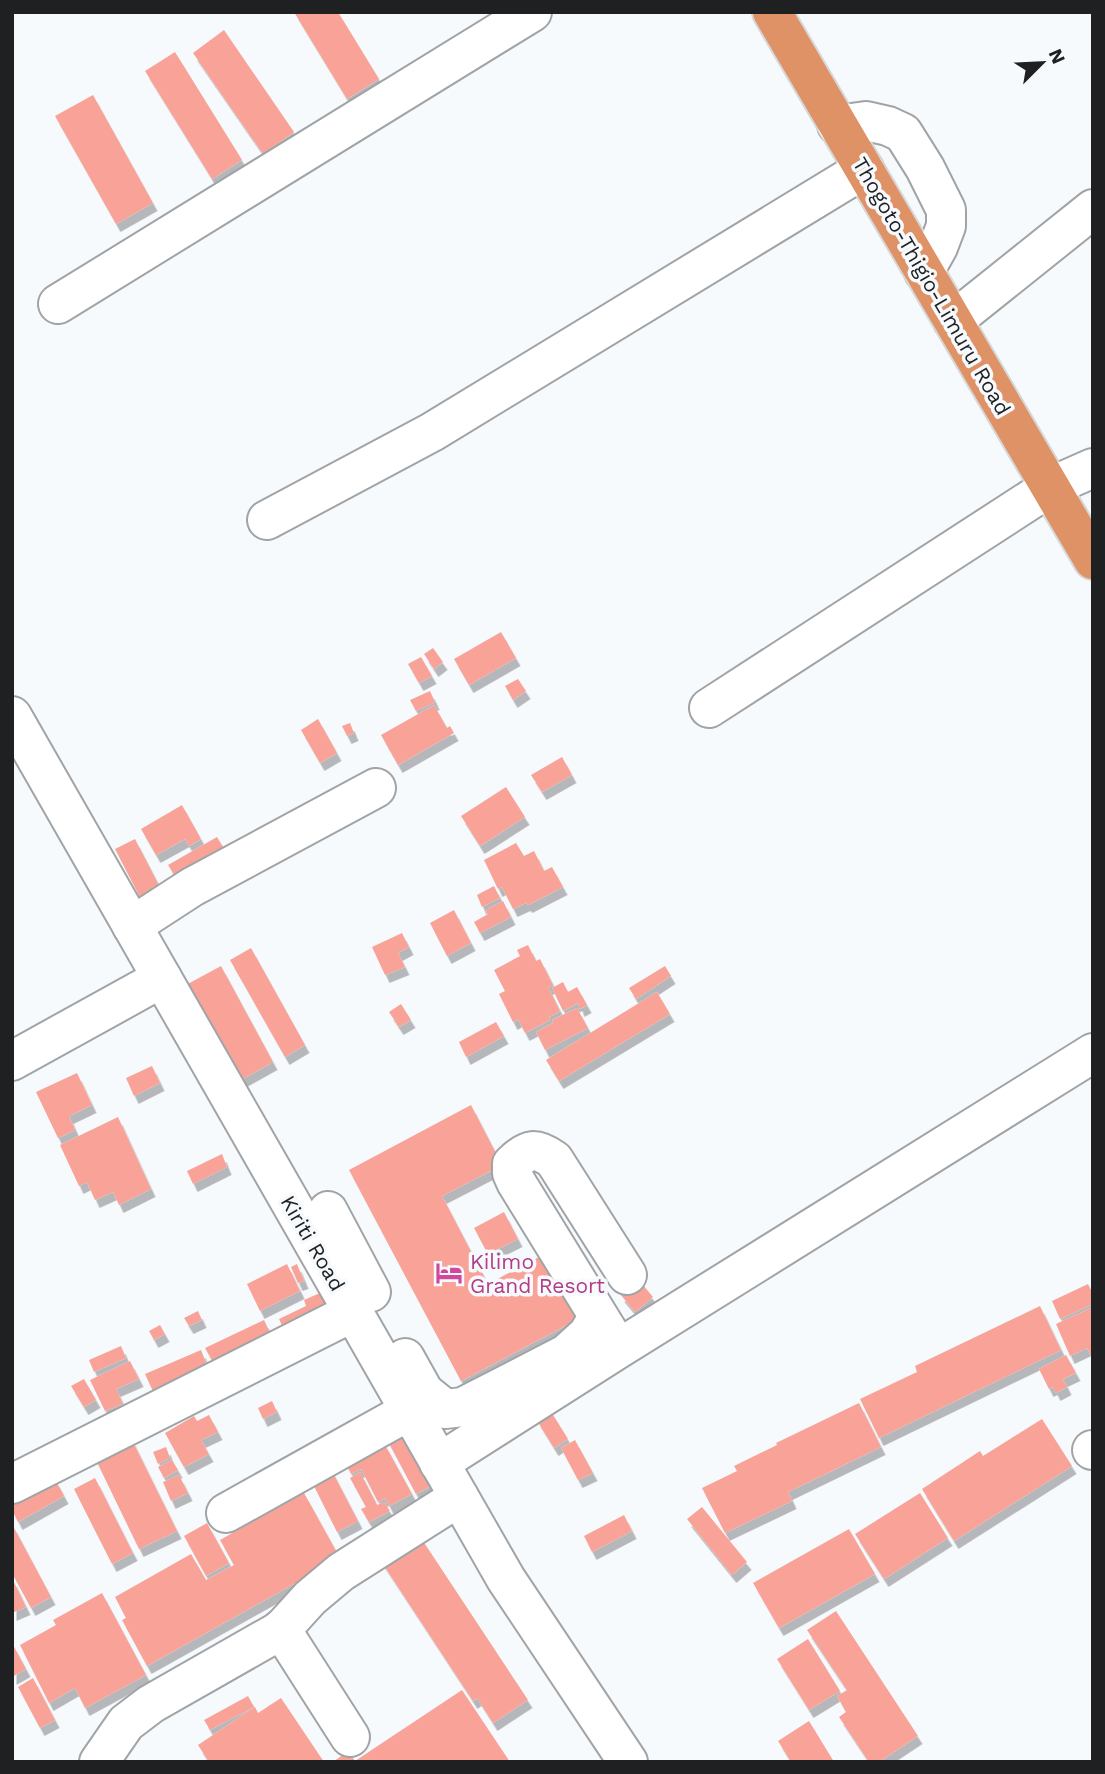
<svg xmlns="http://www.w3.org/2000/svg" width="1105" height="1774" viewBox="0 0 1105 1774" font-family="'Work Sans',sans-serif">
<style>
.building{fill:#f8a298;filter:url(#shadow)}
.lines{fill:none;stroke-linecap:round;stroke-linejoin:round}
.minor-casing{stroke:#a1a4a6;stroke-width:42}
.highway-casing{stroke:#d6d7d7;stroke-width:42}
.minor{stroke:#fff;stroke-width:38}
.highway{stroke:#de9266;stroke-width:38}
.labels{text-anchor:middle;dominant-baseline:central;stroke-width:7;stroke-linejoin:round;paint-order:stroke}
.street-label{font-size:21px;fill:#1e2021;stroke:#f7fafd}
.hotel-label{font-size:21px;fill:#b23c85;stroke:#f7fafd;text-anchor:start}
</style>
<defs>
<filter id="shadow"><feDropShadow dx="4.5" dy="8" stdDeviation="0" flood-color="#0004"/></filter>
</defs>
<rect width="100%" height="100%" fill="#f7fafd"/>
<g class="building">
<polygon points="294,12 338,12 379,79 347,99"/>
<polygon points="224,30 294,132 263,154 193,53"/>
<polygon points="175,52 242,160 212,179 145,71"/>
<polygon points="93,95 153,203 116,224 55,116"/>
<polygon points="501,632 516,658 469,685 454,659"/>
<polygon points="433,648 443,662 434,669 424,654"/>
<polygon points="421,657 432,676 419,683 408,664"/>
<polygon points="518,679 526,691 513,700 505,686"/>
<polygon points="430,691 435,702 416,711 410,700"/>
<polygon points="434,705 447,728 450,726 454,733 398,765 381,735"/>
<polygon points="318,719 337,753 320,763 301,730"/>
<polygon points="350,723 354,733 347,736 342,726"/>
<polygon points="562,757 572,775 542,792 531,775"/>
<polygon points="506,787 525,817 480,846 461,816"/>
<polygon points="182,805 201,839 189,846 185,839 156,855 141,829"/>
<polygon points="217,837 228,855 179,883 168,865"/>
<polygon points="135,839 164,895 144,905 115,849"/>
<polygon points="516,843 524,856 534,851 544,871 552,867 563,887 528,905 526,903 513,909 502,887 498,889 484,860"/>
<polygon points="494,886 500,898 482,907 477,895"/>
<polygon points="503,901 511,917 480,933 474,922 488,914 486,910"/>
<polygon points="454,910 471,943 447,956 430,923"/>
<polygon points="402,933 409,947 398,953 405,967 385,975 372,947"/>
<polygon points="528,945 536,961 540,959 553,985 548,987 560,1011 549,1017 550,1020 525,1033 518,1019 513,1022 499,994 505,991 494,970 520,956 517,950"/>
<polygon points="251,948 305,1045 285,1057 230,960"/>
<polygon points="221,966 273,1062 237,1082 184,986"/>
<polygon points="665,966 671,976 636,999 629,988"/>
<polygon points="563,982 568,992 577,987 587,1005 580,1009 578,1003 563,1011 552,988"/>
<polygon points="657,992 670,1014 559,1081 546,1060"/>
<polygon points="401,1004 411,1020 399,1027 389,1012"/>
<polygon points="577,1008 588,1028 545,1050 536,1032 553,1023 552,1020"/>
<polygon points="496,1022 504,1036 466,1057 459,1042"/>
<polygon points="152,1066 160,1083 134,1096 126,1078"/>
<polygon points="77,1073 92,1105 69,1116 75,1130 58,1138 36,1092"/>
<polygon points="471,1105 502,1165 442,1196 488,1284 552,1250 586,1315 461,1381 349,1170"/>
<polygon points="118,1117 151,1189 119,1205 113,1192 95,1200 87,1182 79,1186 60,1145"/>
<polygon points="222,1154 227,1167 193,1184 187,1171"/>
<polygon points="504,1212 518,1239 488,1254 474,1228"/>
<polygon points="287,1264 300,1291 260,1311 247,1284"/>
<polygon points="297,1264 304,1281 298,1283 291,1267"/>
<polygon points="638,1279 653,1297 635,1312 620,1294"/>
<polygon points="1088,1284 1093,1294 1093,1304 1060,1319 1052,1301"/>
<polygon points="320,1293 324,1302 334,1297 340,1310 286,1335 279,1319 306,1306 304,1300"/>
<polygon points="1040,1306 1061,1350 879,1438 860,1399 917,1372 915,1366"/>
<polygon points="1093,1307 1093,1360 1087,1348 1070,1356 1056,1324"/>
<polygon points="198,1311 202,1320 189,1326 184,1318"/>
<polygon points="264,1320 273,1339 215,1366 205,1348"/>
<polygon points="160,1325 165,1334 154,1340 149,1331"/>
<polygon points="121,1346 126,1358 94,1372 89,1360"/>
<polygon points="201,1350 212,1378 157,1400 145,1374"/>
<polygon points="1066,1355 1076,1373 1063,1379 1067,1387 1056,1393 1053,1387 1049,1389 1039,1369"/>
<polygon points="130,1361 139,1379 116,1389 123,1404 105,1411 90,1380"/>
<polygon points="84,1379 96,1400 84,1407 71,1386"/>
<polygon points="272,1401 277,1412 263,1419 258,1408"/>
<polygon points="859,1403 881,1447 788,1492 792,1501 725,1533 702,1488 737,1471 734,1466 777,1445 776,1443"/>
<polygon points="550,1410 568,1439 554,1448 536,1419"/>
<polygon points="209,1415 218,1432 201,1440 209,1454 184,1467 165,1433 194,1416 197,1421"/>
<polygon points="1042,1419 1072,1466 954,1541 922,1489 980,1451 983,1456"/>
<polygon points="401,1425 433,1485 416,1494 384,1434"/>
<polygon points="131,1438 177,1531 139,1549 94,1456"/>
<polygon points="575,1440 593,1473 578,1480 561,1448"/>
<polygon points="384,1443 412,1494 389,1506 385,1498 378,1502 361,1469 351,1474 346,1464"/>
<polygon points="166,1447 170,1458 158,1464 153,1452"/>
<polygon points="321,1450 358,1521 337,1532 311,1480"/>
<polygon points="172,1460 178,1470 164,1478 158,1467"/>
<polygon points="360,1472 377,1505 384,1502 390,1511 369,1522 361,1509 366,1507 350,1478"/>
<polygon points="179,1475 188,1493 171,1501 163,1482"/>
<polygon points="95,1478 133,1553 112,1564 74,1489"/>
<polygon points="55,1479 64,1496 18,1522 12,1510 12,1502"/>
<polygon points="304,1493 340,1558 147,1666 122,1620 126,1618 115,1597 191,1554 206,1580 234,1565 220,1540"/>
<polygon points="920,1493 948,1538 884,1579 855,1534"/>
<polygon points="702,1507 747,1562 732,1575 687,1519"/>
<polygon points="624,1515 632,1531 592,1552 584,1536"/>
<polygon points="207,1523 229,1563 206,1576 184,1536"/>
<polygon points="12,1524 51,1597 31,1608 12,1573"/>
<polygon points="849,1529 875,1574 779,1628 753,1583"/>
<polygon points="417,1532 528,1700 493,1723 477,1698 473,1701 379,1558"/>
<polygon points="12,1578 26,1607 12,1613"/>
<polygon points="102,1593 146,1675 85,1708 75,1688 49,1703 20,1645 56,1625 53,1620"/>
<polygon points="836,1611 918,1736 879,1762 869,1762 839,1717 846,1712 837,1696 847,1690 807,1630"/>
<polygon points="808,1639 840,1691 809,1710 777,1659"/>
<polygon points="12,1643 26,1669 12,1677"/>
<polygon points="33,1678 55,1720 40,1728 18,1687"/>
<polygon points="462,1690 510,1762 333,1762 348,1751 355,1761"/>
<polygon points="248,1696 254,1707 210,1730 204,1720"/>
<polygon points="281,1698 324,1762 209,1762 198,1745 255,1707 258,1713"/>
<polygon points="809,1721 834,1762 791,1762 778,1741"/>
</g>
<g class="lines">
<g class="minor-casing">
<g id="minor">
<polyline points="837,125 866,121 888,126 903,133 925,168 946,210 946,226 938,247 924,272"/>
<polyline points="58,304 532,12"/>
<polyline points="953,321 1093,209"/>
<polyline points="267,520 432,432 864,169"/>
<polyline points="709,708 1050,487 1093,468"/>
<polyline points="12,716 506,1579 628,1762"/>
<polyline points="132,926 192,887 376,788"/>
<polyline points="12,1061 162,978"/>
<polyline points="328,1211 371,1292"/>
<path d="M 612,1338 L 516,1182 L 512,1173 L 512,1164 C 528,1148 536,1147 554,1160 L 627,1275"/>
<polyline points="405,1358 424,1392 445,1409 463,1407 566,1354 588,1334 598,1317"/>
<polyline points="1092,1450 1093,1450"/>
<polyline points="439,1463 618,1349 1093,1053"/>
<polyline points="12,1484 353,1312"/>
<polyline points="226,1513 409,1411"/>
<polyline points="281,1629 350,1737"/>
<polyline points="99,1762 126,1723 151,1704 281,1630 310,1598 341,1572 459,1497"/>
</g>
</g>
<g class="highway-casing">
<polyline id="highway" points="772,12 1093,560"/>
</g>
<use href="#minor" class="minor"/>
<use href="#highway" class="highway"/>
</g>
<defs>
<g id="hotel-bare" transform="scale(2.1)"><path d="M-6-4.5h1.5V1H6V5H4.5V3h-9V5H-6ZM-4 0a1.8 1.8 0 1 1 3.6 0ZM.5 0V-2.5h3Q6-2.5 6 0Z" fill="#d1479c" stroke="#f7fafd" stroke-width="2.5" paint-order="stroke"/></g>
</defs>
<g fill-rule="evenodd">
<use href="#hotel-bare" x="449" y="1273"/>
</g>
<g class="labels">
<g class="street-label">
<text transform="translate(932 286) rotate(60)">Thogoto-Thigio-Limuru Road</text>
<text transform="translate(313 1243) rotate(60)">Kiriti Road</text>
</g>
<g class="hotel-label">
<text x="470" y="1261">Kilimo<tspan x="470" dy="24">Grand Resort</tspan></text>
</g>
</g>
<rect width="1105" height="1774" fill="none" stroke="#1e2021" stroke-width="28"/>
<g transform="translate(1042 63) rotate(66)" stroke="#f7fafd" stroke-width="5" paint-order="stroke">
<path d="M0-5L12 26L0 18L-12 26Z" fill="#1e2021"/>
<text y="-10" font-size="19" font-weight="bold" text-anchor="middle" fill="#1e2021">N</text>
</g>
</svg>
